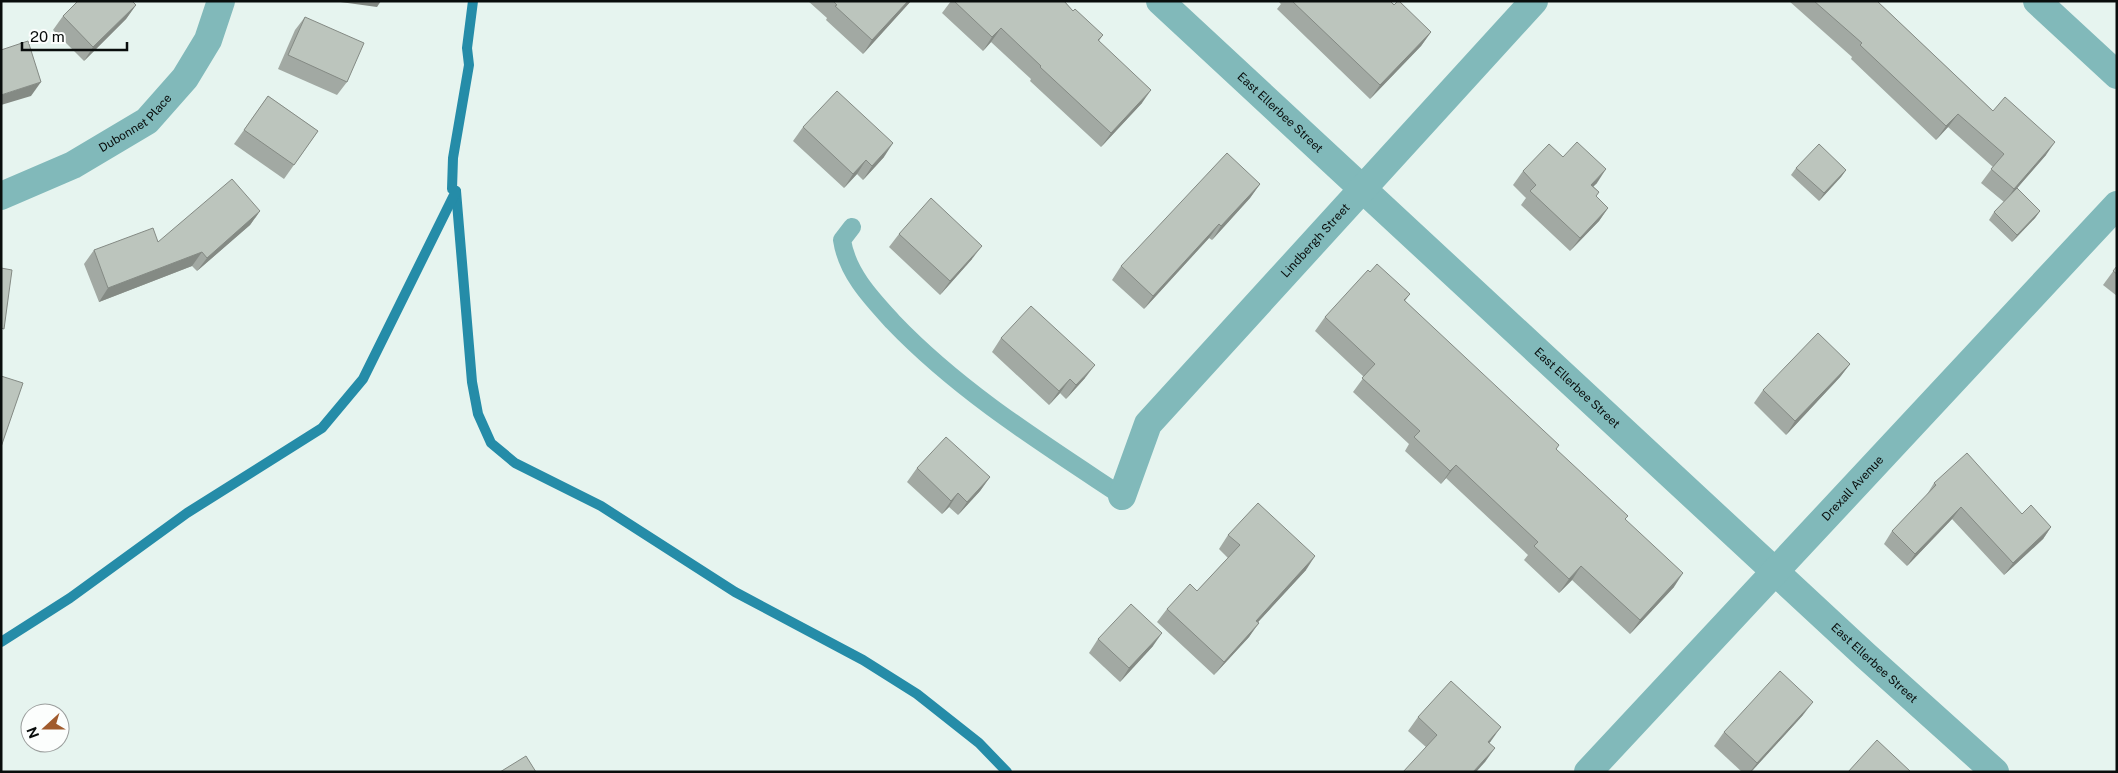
<svg xmlns="http://www.w3.org/2000/svg" width="2118" height="773" viewBox="0 0 2118 773" font-family="'Public Sans',sans-serif">
<style>
.lines{fill:none;stroke-linecap:round;stroke-linejoin:round}
.stream{stroke:#258ca8;stroke-width:10}
.service{stroke:#81b9ba;stroke-width:18}
.minor{stroke:#81b9ba;stroke-width:28}
.tertiary{stroke:#81b9ba;stroke-width:28}
.wall{fill:#a2a9a3}
.shaded-wall{fill:#848a84}
.building{fill:#bcc5bd;stroke:#848a84}
.labels{text-anchor:middle;dominant-baseline:central;stroke-width:4;stroke-linejoin:round;paint-order:stroke}
.street-label{font-size:12px;fill:#090d0c;stroke:#fcfefd}
</style>
<rect width="100%" height="100%" fill="#e6f4ef"/>
<g class="lines">
<g class="stream">
<polyline points="456,191 472,382 478,414 491,443 515,463 601,506 735,592 863,660 917,694 979,743 1007,772"/>
<polyline points="1,642 70,598 187,513 322,428 363,379 456,191 452,189 453,158 469,65 467,48 473,1"/>
</g>
<path class="service" d="M 852,227 L 842,240 C 847,273 871,298 893,322 C 960,392 1042,443 1122,496"/>
<g class="minor">
<path id="s1" d="M 1160,1 L 1865,655 L 1995,772"/>
<path id="s2" d="M 1,196 L 73,165 L 147,121 L 185,78 L 208,40 L 221,1"/>
<path id="s3" d="M 1122,496 L 1148,424 L 1534,1"/>
<path id="s4" d="M 1588,772 L 2117,205"/>
</g>
<polyline class="tertiary" points="2037,1 2117,75"/>
</g>
<g class="wall">
<polygon points="808,1 911,1 863,54 826,20 827,18"/>
<polygon points="951,1 1064,1 1073,11 1103,35 1099,41 1142,103 1101,147 1030,81 1031,79 991,42 983,51 942,13"/>
<polygon points="1278,1 1390,1 1431,32 1421,46 1370,99 1277,9 1281,4"/>
<polygon points="1789,1 1877,1 1993,111 2046,155 2013,193 2040,211 2035,218 2012,242 1989,220 1994,212 2004,202 1981,183 1993,167 1948,127 1936,140 1851,59 1852,57"/>
<polygon points="136,5 126,19 84,61 53,30 63,16"/>
<polygon points="305,17 347,82 337,95 278,69 295,30"/>
<polygon points="268,96 318,131 284,179 234,144"/>
<polygon points="803,127 884,157 863,180 857,174 844,188 793,141"/>
<polygon points="1563,157 1597,183 1593,186 1599,192 1596,196 1608,208 1599,221 1570,251 1521,205 1526,198 1513,185 1523,171"/>
<polygon points="1796,168 1846,170 1841,177 1819,201 1791,175"/>
<polygon points="1260,184 1250,198 1212,240 1209,238 1144,309 1112,280 1121,266"/>
<polygon points="260,211 250,225 197,271 192,266 99,302 84,264 94,250 158,242"/>
<polygon points="899,234 972,259 940,295 889,247"/>
<polygon points="2117,266 2117,296 2103,285"/>
<polygon points="1370,272 1410,294 1405,301 1556,450 1625,519 1674,587 1630,634 1572,580 1559,593 1524,560 1528,555 1446,478 1441,484 1405,451 1409,444 1353,392 1364,377 1315,331 1325,317"/>
<polygon points="1001,338 1085,378 1066,399 1060,393 1049,405 992,352"/>
<polygon points="1850,364 1840,377 1786,435 1754,403 1763,390"/>
<polygon points="917,468 990,477 980,491 958,515 949,507 942,514 907,482"/>
<polygon points="1934,483 2022,514 2051,527 2043,539 2004,575 1952,519 1907,566 1884,544 1892,531 1926,496"/>
<polygon points="1228,535 1306,570 1258,622 1249,637 1214,675 1157,622 1167,609 1197,591 1228,558 1219,549"/>
<polygon points="1098,639 1153,646 1120,682 1089,653"/>
<polygon points="1803,715 1751,772 1742,772 1714,746 1724,732"/>
<polygon points="1418,717 1491,741 1489,743 1485,762 1426,747 1408,731"/>
</g>
<g class="shaded-wall">
<polygon points="333,1 381,1 377,7"/>
<polygon points="908,1 911,1 863,54 872,40"/>
<polygon points="136,5 126,19 84,61 93,47"/>
<polygon points="1001,28 991,42 983,51 992,37"/>
<polygon points="1431,32 1421,46 1370,99 1380,85"/>
<polygon points="41,82 31,96 1,105 1,95"/>
<polygon points="1151,90 1142,103 1101,147 1111,133"/>
<polygon points="1958,114 1948,127 1936,140 1946,126"/>
<polygon points="2055,142 2046,155 2004,203 2014,189"/>
<polygon points="893,143 884,157 863,180 872,166"/>
<polygon points="866,160 857,174 844,188 853,174"/>
<polygon points="1606,169 1597,183 1582,198 1591,185"/>
<polygon points="1846,170 1841,177 1819,201 1824,193"/>
<polygon points="1260,184 1250,198 1212,240 1221,226"/>
<polygon points="1608,208 1599,221 1570,251 1580,238"/>
<polygon points="260,211 250,225 197,271 207,258"/>
<polygon points="2040,211 2035,218 2012,242 2017,235"/>
<polygon points="1219,224 1209,238 1144,309 1153,296"/>
<polygon points="982,246 972,259 940,295 950,281"/>
<polygon points="202,252 192,266 99,302 108,288"/>
<polygon points="1850,364 1840,377 1786,435 1795,421"/>
<polygon points="1095,365 1085,378 1066,399 1076,385"/>
<polygon points="1070,379 1060,393 1049,405 1059,391"/>
<polygon points="1456,465 1446,478 1441,484 1450,471"/>
<polygon points="990,477 980,491 958,515 967,502"/>
<polygon points="958,493 949,507 942,514 951,501"/>
<polygon points="1961,507 1952,519 1907,566 1915,554"/>
<polygon points="2051,527 2043,539 2004,575 2013,563"/>
<polygon points="1315,556 1306,570 1247,634 1256,621"/>
<polygon points="1581,566 1572,580 1559,593 1569,579"/>
<polygon points="1683,573 1674,587 1630,634 1640,620"/>
<polygon points="1259,623 1249,637 1214,675 1224,662"/>
<polygon points="1162,633 1153,646 1120,682 1129,668"/>
<polygon points="1813,702 1803,715 1751,772 1750,772 1757,763"/>
<polygon points="1501,727 1491,741 1478,756 1488,742"/>
<polygon points="1495,748 1485,762 1476,772 1473,772"/>
</g>
<g class="building">
<polygon points="78,1 132,1 136,5 93,47 63,16"/>
<polygon points="833,1 908,1 872,40 835,6 837,5"/>
<polygon points="954,1 1064,1 1073,11 1075,9 1103,35 1098,40 1151,90 1111,133 1040,67 1041,66 1001,28 992,37"/>
<polygon points="1292,1 1390,1 1394,5 1398,1 1399,1 1431,32 1380,85"/>
<polygon points="1814,1 1877,1 1993,111 2005,97 2055,142 2014,189 1991,169 2004,154 1958,114 1946,126 1860,45 1862,43"/>
<polygon points="305,17 364,43 347,82 288,55"/>
<polygon points="28,41 41,82 1,95 1,50"/>
<polygon points="837,91 893,143 872,166 866,160 853,174 803,127"/>
<polygon points="268,96 318,131 294,165 244,130"/>
<polygon points="1577,142 1606,169 1591,185 1599,192 1596,196 1608,208 1580,238 1530,191 1536,185 1523,171 1549,144 1563,157"/>
<polygon points="1819,144 1846,170 1824,193 1796,168"/>
<polygon points="1227,153 1260,184 1221,226 1219,224 1153,296 1121,266"/>
<polygon points="232,179 260,211 207,258 202,252 108,288 94,250 153,228 158,242"/>
<polygon points="2017,188 2040,211 2017,235 1994,212"/>
<polygon points="931,198 982,246 950,281 899,234"/>
<polygon points="1377,264 1410,294 1404,300 1559,445 1556,449 1628,516 1625,519 1683,573 1640,620 1581,566 1569,579 1534,546 1538,542 1456,465 1450,471 1414,437 1420,431 1362,378 1375,364 1325,317 1368,270 1370,272"/>
<polygon points="2117,266 2117,274 2113,271"/>
<polygon points="1,268 12,270 4,329 1,328"/>
<polygon points="1031,306 1095,365 1076,385 1070,379 1059,391 1001,338"/>
<polygon points="1818,333 1850,364 1795,421 1763,390"/>
<polygon points="1,376 23,383 1,447"/>
<polygon points="946,437 990,477 967,502 958,493 951,501 917,468"/>
<polygon points="1967,453 2022,514 2031,505 2051,527 2013,563 1961,507 1915,554 1892,531 1936,485 1934,483"/>
<polygon points="1258,503 1315,556 1256,621 1259,623 1224,662 1167,609 1190,584 1197,591 1240,545 1228,535"/>
<polygon points="1131,604 1162,633 1129,668 1098,639"/>
<polygon points="1780,671 1813,702 1757,763 1724,732"/>
<polygon points="1451,681 1501,727 1488,742 1495,748 1473,772 1403,772 1437,735 1418,717"/>
<polygon points="1877,740 1911,772 1848,772"/>
<polygon points="526,756 536,772 500,772"/>
</g>
<g class="labels">
<g class="street-label">
<text stroke="none"><textPath href="#s1" startOffset="164">East Ellerbee Street</textPath></text>
<text stroke="none"><textPath href="#s2" startOffset="154">Dubonnet Place</textPath></text>
<text stroke="none"><textPath href="#s3" startOffset="325">Lindbergh Street</textPath></text>
<text stroke="none"><textPath href="#s1" startOffset="569">East Ellerbee Street</textPath></text>
<text stroke="none"><textPath href="#s4" startOffset="388">Drexall Avenue</textPath></text>
<text stroke="none"><textPath href="#s1" startOffset="974">East Ellerbee Street</textPath></text>
</g>
</g>
<rect width="2118" height="773" fill="none" stroke="#090d0c" stroke-width="5"/>
<g transform="translate(45 728) rotate(249)"><circle r="24" fill="#fcfefd" stroke="#9b9e9d"/>
<path d="M0-4L9 19L0 12L-9 19Z" fill="#a05b2d"/>
<text y="-8" font-size="14" font-weight="bold" text-anchor="middle" fill="#090d0c">N</text>
</g>
<path d="M22 42v8h105v-8" fill="none" stroke="#090d0c" stroke-width="2.5"/>
<text x="30" y="42" font-size="15" fill="#090d0c" stroke="#fcfefd" stroke-width="4" paint-order="stroke">20 m</text>
</svg>
